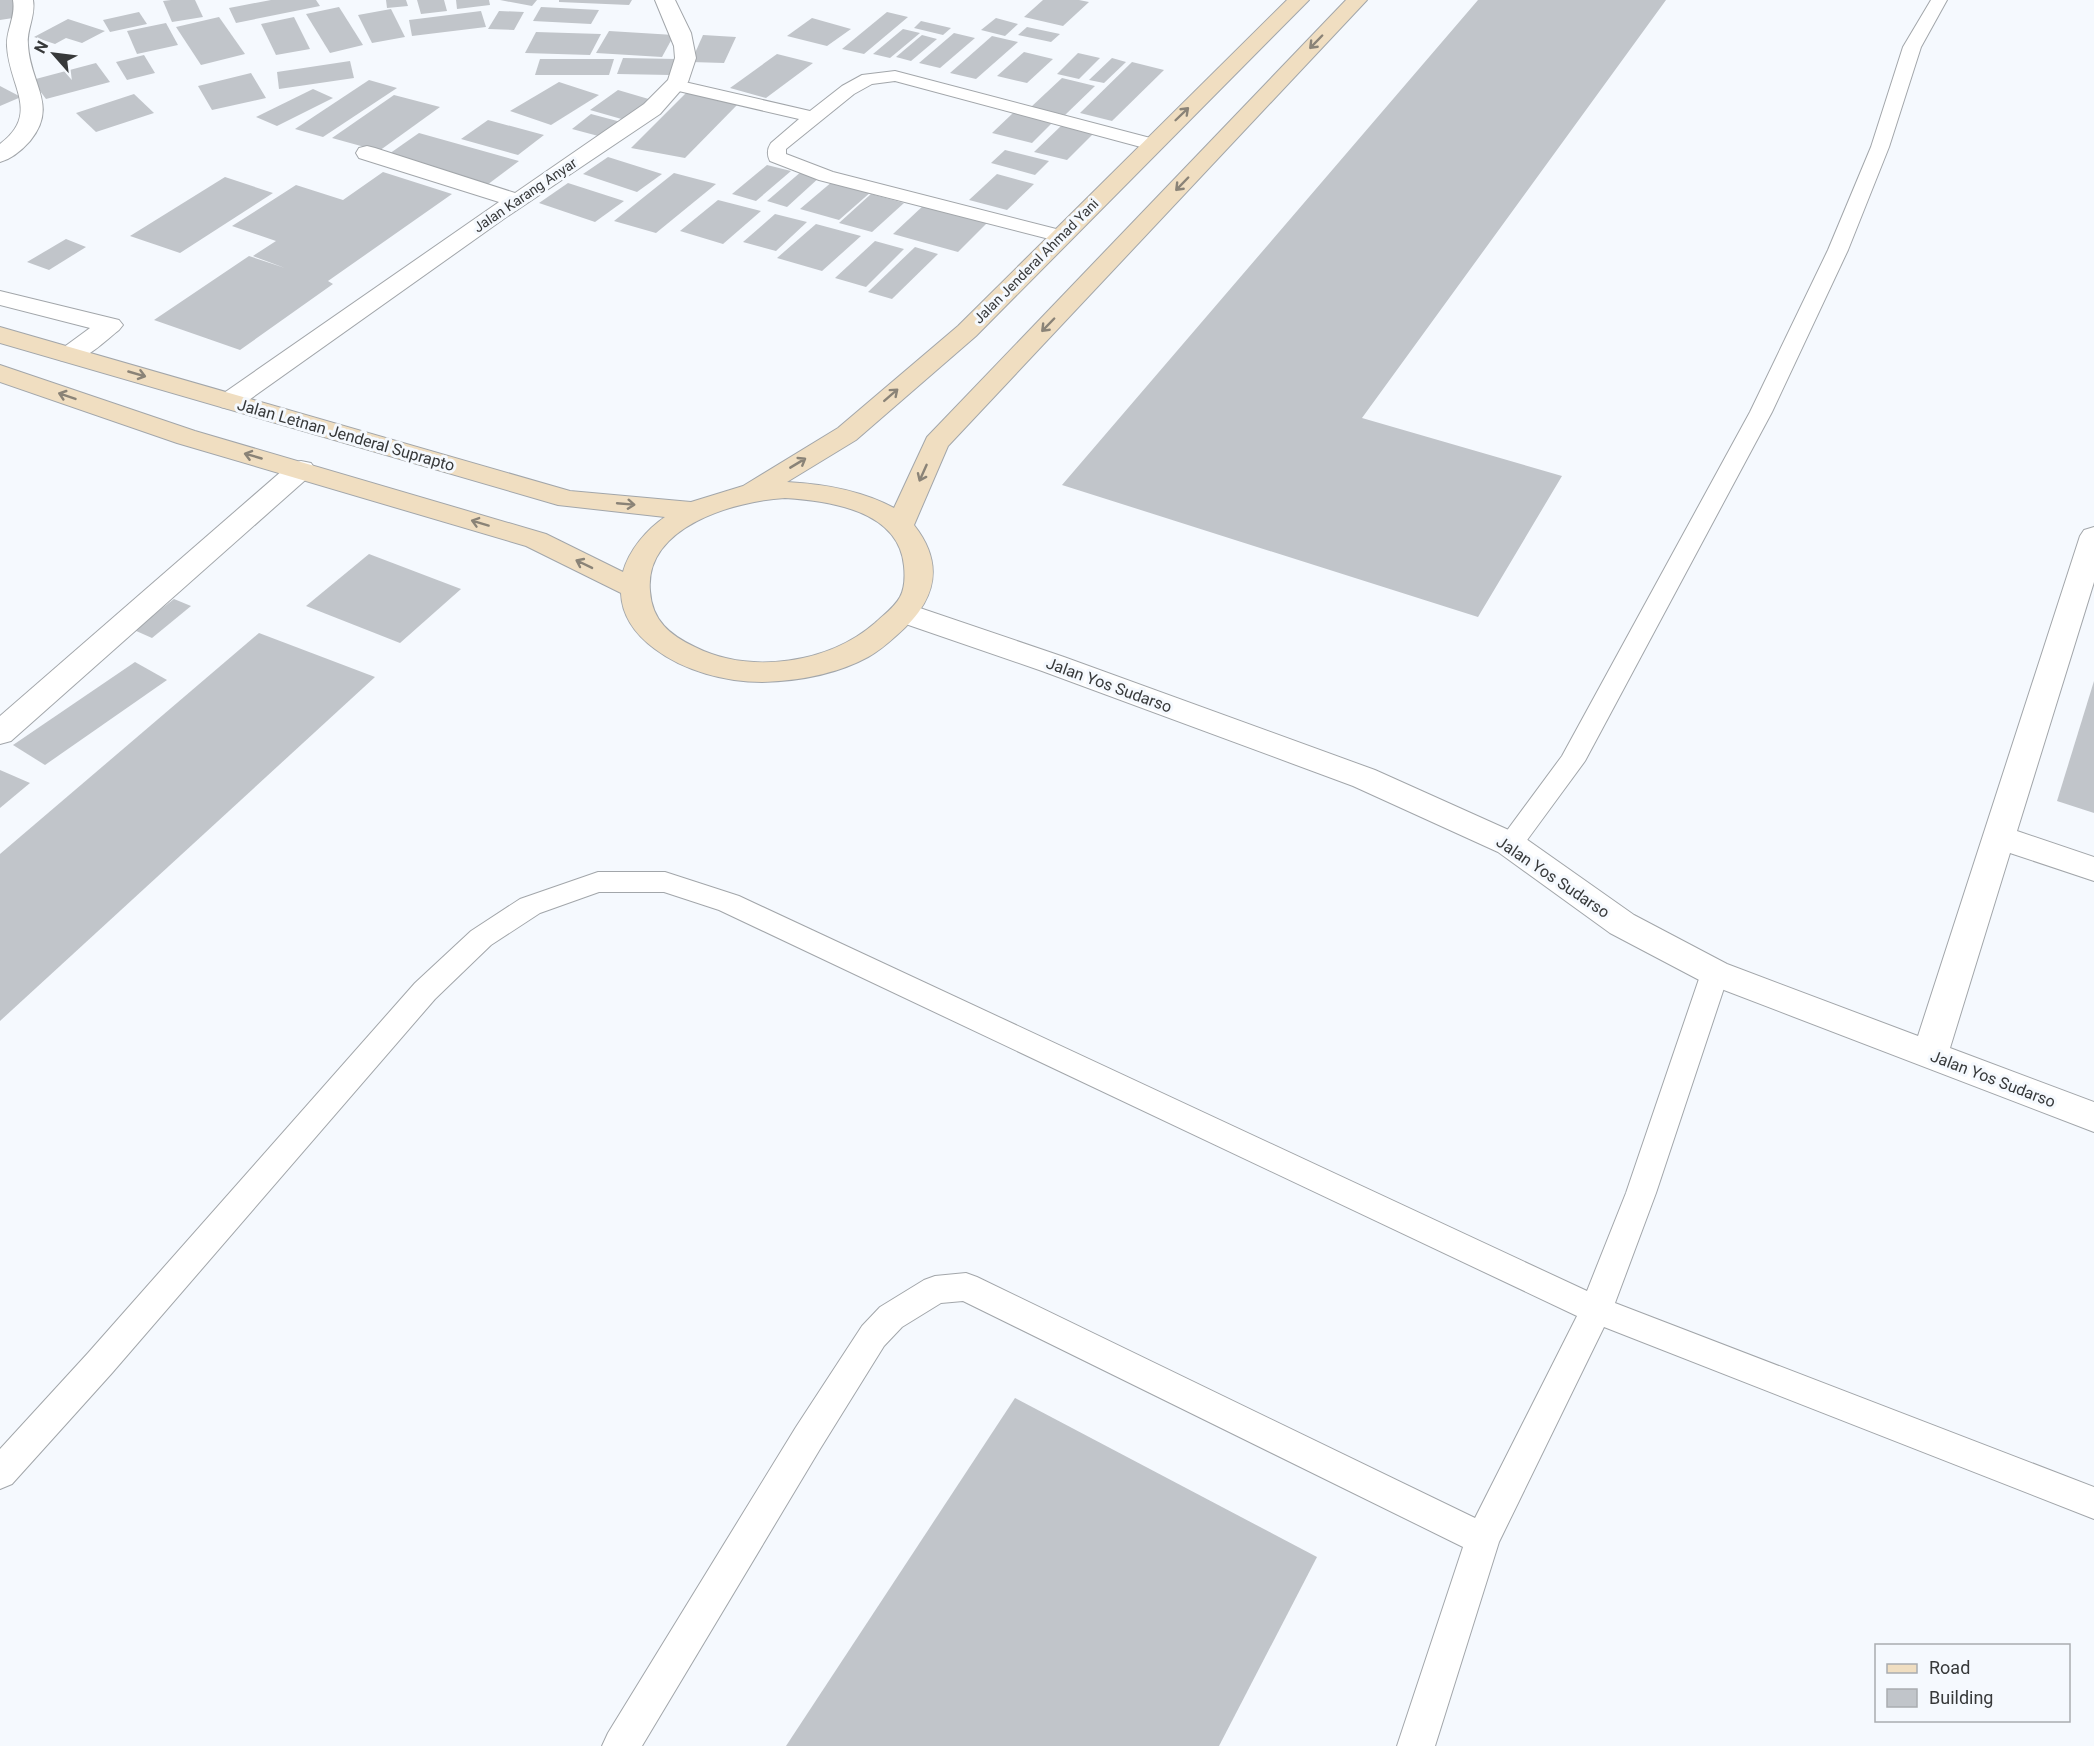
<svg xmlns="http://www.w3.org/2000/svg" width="2094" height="1746" viewBox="0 0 2094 1746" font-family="Roboto,sans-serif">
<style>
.building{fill:#c1c5ca}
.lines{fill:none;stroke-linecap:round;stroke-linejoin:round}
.service-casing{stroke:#a2a6aa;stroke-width:2}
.minor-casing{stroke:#a2a6aa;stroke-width:2}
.secondary-casing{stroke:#a2a6aa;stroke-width:2}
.service{fill:#fff;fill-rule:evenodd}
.minor{fill:#fff;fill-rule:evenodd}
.secondary{fill:#f0dec1;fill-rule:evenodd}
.oneway{stroke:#8a8377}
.labels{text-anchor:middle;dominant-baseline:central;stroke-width:6;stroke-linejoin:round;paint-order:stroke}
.far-street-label{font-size:14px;fill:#37393a;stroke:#f5f9fe}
.street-label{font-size:16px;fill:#37393a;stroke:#f5f9fe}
</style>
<rect width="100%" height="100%" fill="#f5f9fe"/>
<g class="building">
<polygon points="0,0 13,0 13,18 0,20"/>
<polygon points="171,0 195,0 203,17 172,22 163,1"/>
<polygon points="271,0 316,0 320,6 236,23 229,8"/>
<polygon points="386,0 406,0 408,6 387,8"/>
<polygon points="417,0 444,0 447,11 421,14"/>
<polygon points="456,0 489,0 490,5 457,9"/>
<polygon points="500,0 537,0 532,6"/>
<polygon points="559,0 632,0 629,5 559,2"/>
<polygon points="1043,0 1079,0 1089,2 1063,26 1024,17"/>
<polygon points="1478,0 1666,0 1362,418 1562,476 1478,617 1062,485"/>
<polygon points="339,7 363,45 330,53 306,14"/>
<polygon points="541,7 599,10 591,24 533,21"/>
<polygon points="391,9 405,37 372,43 358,15"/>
<polygon points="481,11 486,27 412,36 409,20"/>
<polygon points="499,11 524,12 514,30 488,29"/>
<polygon points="139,12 147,24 110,32 103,20"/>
<polygon points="887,12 908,17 864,54 842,49"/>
<polygon points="219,17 245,54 201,65 176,27"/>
<polygon points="294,17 310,49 276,55 261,24"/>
<polygon points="812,18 851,29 827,46 787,36"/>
<polygon points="996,18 1018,24 1005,36 981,30"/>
<polygon points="68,19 105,31 82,43 66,38 55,44 34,37"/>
<polygon points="921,21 951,28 943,35 914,28"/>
<polygon points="166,23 178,45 137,54 127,31"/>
<polygon points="1027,27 1060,34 1051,42 1018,35"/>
<polygon points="903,29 920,33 890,58 873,54"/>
<polygon points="609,31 674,35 662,57 596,53"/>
<polygon points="536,32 601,34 590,55 525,53"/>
<polygon points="954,33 975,38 940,68 919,63"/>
<polygon points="703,35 736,37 724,63 691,62"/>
<polygon points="922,35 937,39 911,61 896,57"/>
<polygon points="992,36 1018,42 976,79 950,73"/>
<polygon points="1024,52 1053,59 1027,83 997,76"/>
<polygon points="1078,53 1100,58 1079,79 1057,74"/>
<polygon points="777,54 813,63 766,98 730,88"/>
<polygon points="144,55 155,73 127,80 116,62"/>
<polygon points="623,58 676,59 670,75 617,74"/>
<polygon points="1112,58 1126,62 1104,83 1089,80"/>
<polygon points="540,59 614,59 609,75 535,75"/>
<polygon points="350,61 354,78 279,89 277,72"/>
<polygon points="1132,62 1164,70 1112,121 1080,113"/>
<polygon points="96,63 110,82 46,99 32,80"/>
<polygon points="251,73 266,98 212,110 198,86"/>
<polygon points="1062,78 1095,86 1065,115 1031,107"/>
<polygon points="369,80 397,88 323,137 295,129"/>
<polygon points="559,82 599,95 551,125 510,111"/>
<polygon points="0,86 21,97 0,106"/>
<polygon points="313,89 333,98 277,126 256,117"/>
<polygon points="618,90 652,100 625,120 590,110"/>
<polygon points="686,93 739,103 685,158 631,148"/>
<polygon points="134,94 154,113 96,132 76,113"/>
<polygon points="394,95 440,107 379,151 332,138"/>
<polygon points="1013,113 1052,123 1032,143 992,133"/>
<polygon points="591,114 621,122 602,137 572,129"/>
<polygon points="488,120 544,135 518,155 461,139"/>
<polygon points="1062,125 1094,133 1067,160 1034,152"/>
<polygon points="419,133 519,161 487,185 386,156"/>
<polygon points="1005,150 1049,161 1035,175 991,163"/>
<polygon points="608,157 662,174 637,192 583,174"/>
<polygon points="767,165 791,171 756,201 732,194"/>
<polygon points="802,171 821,176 787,207 767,201"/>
<polygon points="383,172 452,194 328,281 333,284 240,350 154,320 249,256 285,268 253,256 276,241 232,226 296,185 343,200"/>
<polygon points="674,173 716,184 656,233 614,221"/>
<polygon points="997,174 1034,184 1007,210 969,200"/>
<polygon points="225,177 273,193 180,253 130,236"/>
<polygon points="833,181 872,191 839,220 800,209"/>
<polygon points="568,183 624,201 595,222 539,203"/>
<polygon points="871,194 904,203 872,232 839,223"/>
<polygon points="718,200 761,211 723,244 680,231"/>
<polygon points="924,205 987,223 958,252 893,234"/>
<polygon points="775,214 807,222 776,251 743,242"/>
<polygon points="816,224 861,236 822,271 777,258"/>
<polygon points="66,239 86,247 49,270 27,262"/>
<polygon points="875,241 904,249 866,287 835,278"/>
<polygon points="915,247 938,254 892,299 868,292"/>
<polygon points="369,554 461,589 400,643 306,606"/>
<polygon points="174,599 191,606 152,638 134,630"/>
<polygon points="259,633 375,677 0,1021 0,854"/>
<polygon points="135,662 167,680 45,765 13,745"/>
<polygon points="2094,681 2094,813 2057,801"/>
<polygon points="0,770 30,783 0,808"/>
<polygon points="1015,1398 1317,1557 1219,1746 786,1746"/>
</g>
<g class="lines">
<g class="service-casing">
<g id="service">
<polygon points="1931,0 1947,0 1921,47 1889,147 1848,250 1772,412 1585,761 1519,851 1510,854 1501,851 1497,844 1562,756 1750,412 1828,250 1871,147 1903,47"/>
<path d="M 895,71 L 1158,140 L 1161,144 L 1158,148 L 1152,150 L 895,81 L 872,84 L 854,94 L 786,149 L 786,154 L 833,172 L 1068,232 L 1071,236 L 1068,240 L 1061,242 L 819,180 L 770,161 C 767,155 767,149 771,143 L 799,119 L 670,89 L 667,85 L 670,81 L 676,80 L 810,111 L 842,86 L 862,75 Z"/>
<polygon points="598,872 665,872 739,896 1587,1291 1626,1193 1701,973 1705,965 1715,962 1725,965 1729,973 1656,1193 1615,1303 2094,1487 2094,1519 1604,1327 1499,1542 1435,1746 1397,1746 1463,1547 963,1301 941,1303 902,1327 884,1346 820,1449 642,1746 602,1746 608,1733 796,1427 862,1326 880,1307 924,1280 935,1276 966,1273 977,1277 1475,1518 1577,1316 719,910 664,892 599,892 540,913 491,945 435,999 112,1373 12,1484 0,1489 0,1449 88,1353 415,983 471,931 520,899"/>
</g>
</g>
<g class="minor-casing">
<g id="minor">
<path d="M 13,0 L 33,0 C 36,16 26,30 28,45 C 30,84 59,106 30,141 C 22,150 11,159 0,162 L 0,144 C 41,113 9,87 7,46 C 6,30 16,17 13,0 Z"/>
<polygon points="655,0 675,0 691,33 696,58 688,82 660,114 505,218 239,407 230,409 221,407 217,401 221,395 499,202 359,158 356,153 359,148 367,146 375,148 515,193 644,104 668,80 675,58 674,46"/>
<path d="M 0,291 L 119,320 L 123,325 L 119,330 C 102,343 82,366 60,360 L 56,355 L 60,350 L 90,328 L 0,305 Z"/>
<polygon points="301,461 311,463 315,469 311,475 11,741 0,744 0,716 291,463"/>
<polygon points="2094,527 2094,582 2017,831 2094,857 2094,881 2010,853 1950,1048 2094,1102 2094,1132 1703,982 1610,933 1498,852 1353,786 1042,671 894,620 889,613 894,606 904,604 914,606 1064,657 1375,770 1522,836 1634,915 1727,964 1918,1036 2080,536 2084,530"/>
</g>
</g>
<g class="secondary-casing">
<path id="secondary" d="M 1287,0 L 1309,0 L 976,336 L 856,440 L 787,482 C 823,484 861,490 894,508 L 927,437 L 1346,0 L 1367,0 L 948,446 L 914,525 C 947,567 934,603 897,635 C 887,644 879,651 868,657 C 837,674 797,681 762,682 C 726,682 684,671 655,649 C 636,635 622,617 621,593 L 526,546 L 177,443 L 0,382 L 0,365 L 195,431 L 546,534 L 623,572 C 629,550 647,529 665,517 L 558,505 L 0,343 L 0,327 L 570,491 L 691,502 L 743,486 L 838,428 L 958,326 ZM 785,498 C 829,501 899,510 904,566 C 905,576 905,588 900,597 C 894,608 883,615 875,623 C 829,663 751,675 695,647 C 670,635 652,621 650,591 C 644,526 735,501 785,498 Z"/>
</g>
<use href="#service" class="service"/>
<use href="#minor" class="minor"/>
<use href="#secondary" class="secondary"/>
</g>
<defs><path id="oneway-shaft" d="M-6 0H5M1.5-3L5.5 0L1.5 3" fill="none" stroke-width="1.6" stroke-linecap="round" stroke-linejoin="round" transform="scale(1.5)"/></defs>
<g class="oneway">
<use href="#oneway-shaft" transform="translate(1316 42) rotate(134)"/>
<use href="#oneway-shaft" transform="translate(1182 114) rotate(-44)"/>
<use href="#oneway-shaft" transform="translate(1182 184) rotate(134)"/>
<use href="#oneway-shaft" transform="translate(1048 325) rotate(134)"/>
<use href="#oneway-shaft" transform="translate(137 374) rotate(16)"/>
<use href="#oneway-shaft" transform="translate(891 395) rotate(-41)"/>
<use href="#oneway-shaft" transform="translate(67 396) rotate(-161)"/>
<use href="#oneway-shaft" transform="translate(253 456) rotate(-164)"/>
<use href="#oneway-shaft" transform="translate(798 463) rotate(-31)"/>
<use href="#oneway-shaft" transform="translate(923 473) rotate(114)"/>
<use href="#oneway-shaft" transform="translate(626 504) rotate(5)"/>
<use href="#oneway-shaft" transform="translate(480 523) rotate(-163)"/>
<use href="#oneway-shaft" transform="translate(584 564) rotate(-154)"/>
</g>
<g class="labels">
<g class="far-street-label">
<text transform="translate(525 195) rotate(-34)">Jalan Karang Anyar</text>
<text transform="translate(1036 261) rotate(-45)">Jalan Jenderal Ahmad Yani</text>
</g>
<g class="street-label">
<text transform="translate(346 435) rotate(16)">Jalan Letnan Jenderal Suprapto</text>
<text transform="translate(1109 685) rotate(20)">Jalan Yos Sudarso</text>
<text transform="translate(1553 877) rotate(34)">Jalan Yos Sudarso</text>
<text transform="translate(1993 1079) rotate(21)">Jalan Yos Sudarso</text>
</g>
</g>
<rect x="1875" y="1644" width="195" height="78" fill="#f5f9fe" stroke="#a9acb0" stroke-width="1.5"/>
<rect x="1887" y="1664" width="30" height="9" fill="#f0dec1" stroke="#a9acb0" stroke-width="1.5"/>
<text x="1929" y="1674" font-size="18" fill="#37393a">Road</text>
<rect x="1887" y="1689" width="30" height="18" fill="#c1c5ca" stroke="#a9acb0" stroke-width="1.5"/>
<text x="1929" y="1704" font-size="18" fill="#37393a">Building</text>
<g transform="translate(54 54) rotate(298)" stroke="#f5f9fe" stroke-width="4.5" paint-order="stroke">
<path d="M0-4.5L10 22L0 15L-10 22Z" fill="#37393a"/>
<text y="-9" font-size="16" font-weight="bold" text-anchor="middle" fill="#37393a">N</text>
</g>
</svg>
